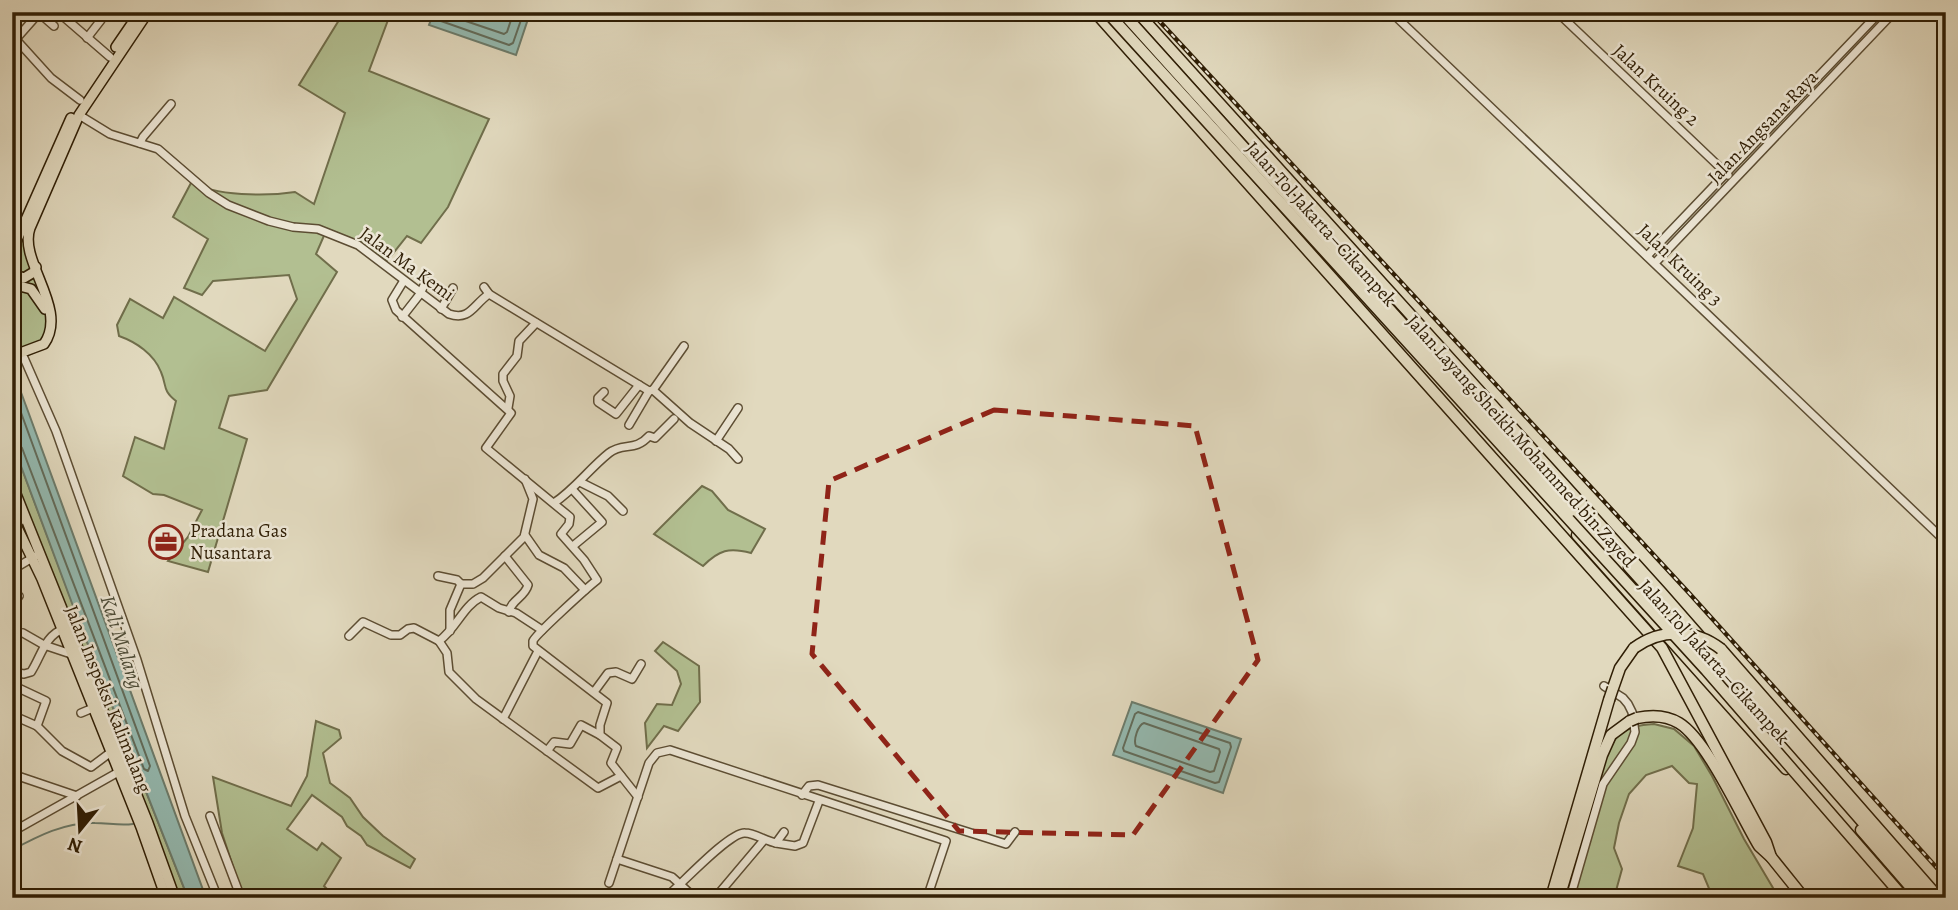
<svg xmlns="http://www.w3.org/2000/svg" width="1958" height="910" viewBox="0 0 1958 910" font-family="Alegreya,serif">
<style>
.green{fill:#b2bf91;stroke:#706e4b;stroke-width:2}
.water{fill:#94bab1;stroke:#6c7c6c;stroke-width:2}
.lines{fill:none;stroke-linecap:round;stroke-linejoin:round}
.shore{stroke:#626c5b;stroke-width:2}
.stream{stroke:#6c7c6c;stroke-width:2}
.minor-casing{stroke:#5c4d33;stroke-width:10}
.major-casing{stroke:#2f1e05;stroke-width:12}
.highway-casing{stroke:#2f1e05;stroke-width:13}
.minor{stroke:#ece6d5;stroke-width:7}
.major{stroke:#e1d9be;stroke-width:9}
.highway{stroke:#e1d9be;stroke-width:10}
.rail-casing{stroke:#2f1e05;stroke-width:4.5}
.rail{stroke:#ece6d5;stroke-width:2;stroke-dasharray:5;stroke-linecap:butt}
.highway-bridge-casing{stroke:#2f1e05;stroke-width:13;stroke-linecap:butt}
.highway-bridge{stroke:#e1d9be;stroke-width:10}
.marked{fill:none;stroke:#8f2418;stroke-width:5;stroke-dasharray:14 9;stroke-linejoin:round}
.labels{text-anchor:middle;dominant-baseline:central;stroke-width:5;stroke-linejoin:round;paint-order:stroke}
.street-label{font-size:19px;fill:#2f1e05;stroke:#ece6d5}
.poi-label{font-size:19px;fill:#2f1e05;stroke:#ece6d5;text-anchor:start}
.water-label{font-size:21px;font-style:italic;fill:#4d4d39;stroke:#ece6d5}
</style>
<rect width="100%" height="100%" fill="#e1d9be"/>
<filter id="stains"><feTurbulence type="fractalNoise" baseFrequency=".00286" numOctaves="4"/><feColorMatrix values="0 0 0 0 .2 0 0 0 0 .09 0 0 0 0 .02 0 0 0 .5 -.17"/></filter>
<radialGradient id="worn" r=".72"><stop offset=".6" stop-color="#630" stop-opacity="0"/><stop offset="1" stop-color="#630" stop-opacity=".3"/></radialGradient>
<g class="green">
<path d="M 344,12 L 391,12 L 369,71 L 489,119 L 448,207 L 421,243 L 407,236 L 387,261 L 359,243 L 326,231 L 316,254 L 337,272 L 267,390 L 229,396 L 219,428 L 247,439 L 208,572 L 168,561 L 188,537 L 202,510 L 164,495 L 153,494 L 123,476 L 135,437 L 164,449 L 176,401 C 162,390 167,386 161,372 C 154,354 136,342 119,336 L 117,325 L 130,299 L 163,318 L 174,297 L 265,351 L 297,299 L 289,275 L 213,281 L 202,295 L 184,288 L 208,239 L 173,217 L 192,181 C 213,197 269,196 295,192 L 314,204 L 345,113 L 299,85 Z"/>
<polygon points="12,227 21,232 27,241 51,318 39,350 12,363"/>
<polygon points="12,442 89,647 188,898 175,898 12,485"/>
<path d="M 702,486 L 712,491 L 728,510 L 765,529 L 751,553 C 729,547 719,550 703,566 L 654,534 Z"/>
<polygon points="663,642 699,666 700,702 678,731 664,726 647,748 645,723 657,704 672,705 681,684 677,671 655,651"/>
<polygon points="316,721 339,730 341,738 323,753 330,783 350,798 363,817 383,836 415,859 410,868 367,845 361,836 347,826 342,817 312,795 287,829 317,850 322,843 341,858 324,886 336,898 246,898 242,894 222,833 213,777 291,806 307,776"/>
<path d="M 1654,724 L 1674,729 L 1694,746 L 1712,776 L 1744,839 L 1779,898 L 1765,898 L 1758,893 L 1747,898 L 1713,898 L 1703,874 L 1678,866 L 1693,828 L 1697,784 L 1689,783 L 1672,766 L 1646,775 L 1629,794 L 1619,823 L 1614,848 L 1622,869 L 1614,898 L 1583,898 L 1565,890 C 1574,860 1599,752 1619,735 C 1630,726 1641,725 1654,724 Z"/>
</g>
<g class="water">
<polygon points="434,12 518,12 529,16 516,55 429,25"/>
<polygon points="12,368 29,414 206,898 188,898 76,614 12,442"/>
<polygon points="1132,702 1241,739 1223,793 1113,755"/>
</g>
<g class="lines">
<g class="shore">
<polyline points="440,12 441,21 509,45 513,43 521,20 520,12"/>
<polyline points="449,12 451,16 504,34 507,32 511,20 511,12"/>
<polyline points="12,388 150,766 148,771 144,769 22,448 18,444 12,443"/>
<polygon points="1138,712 1230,743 1231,747 1219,782 1215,783 1124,751 1123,748 1135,714"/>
<path d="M 1144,723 L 1219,749 L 1220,752 L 1214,771 L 1210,772 L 1136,746 C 1133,740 1138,725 1144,723 Z"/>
</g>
<path class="stream" d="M 12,850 C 38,836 65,822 95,823 C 108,823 120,826 133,824"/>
<g class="minor-casing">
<g id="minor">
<polyline points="38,12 54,26"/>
<polyline points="58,12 110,57"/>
<polyline points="1391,12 1946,542"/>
<polyline points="1557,12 1728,175"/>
<polyline points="230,13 230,12"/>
<polyline points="12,35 51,78 80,100"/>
<polyline points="87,38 101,20"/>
<polyline points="16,39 39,13"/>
<path d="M 79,115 L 110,134 L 158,149 L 209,193 L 228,205 L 269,221 L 293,227 L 318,229 L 358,245 L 449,314 C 470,321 473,305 489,294"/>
<polyline points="140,143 143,137 171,104"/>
<polyline points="1647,256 1880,12"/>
<polyline points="1655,263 1894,12"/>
<path d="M 403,282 L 392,300 L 396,310 L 511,413 L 486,448 L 570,517 L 569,524 L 561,534 L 584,560 L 597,580 C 588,587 535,635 533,641 C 533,642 533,644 533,646 L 607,703 L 600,725 L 600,735 L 617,748 L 611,763 L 638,797"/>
<polyline points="484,287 489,294 649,391 653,390 690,423 729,449 738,459"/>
<polyline points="441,309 453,288"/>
<polyline points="402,317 420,294 426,281"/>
<polyline points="24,358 56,431 137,660 185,816 218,898"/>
<polyline points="653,390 684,346"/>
<polyline points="604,392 598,398 598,402 616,414 639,385"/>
<polyline points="508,408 510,396 503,381 503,374 517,356 519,341 536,323"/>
<polyline points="629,425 649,391"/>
<polyline points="716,441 738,408"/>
<polyline points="580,482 608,496 623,511"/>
<polyline points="572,489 602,522 573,546"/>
<path d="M 554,503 C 575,489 589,469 609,453 C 623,442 635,452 649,436 L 655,438 L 674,419"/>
<polyline points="525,535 539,555 564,568 585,590"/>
<path d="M 505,556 L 528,585 C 525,597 511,600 509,612"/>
<polyline points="12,570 39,554"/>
<polyline points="438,576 457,580 461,584 450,610 450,631"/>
<polyline points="461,584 473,584 483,578 524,537 533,499 525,479"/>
<polyline points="12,606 19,596"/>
<polyline points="23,633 44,645 71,654"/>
<path d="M 349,636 L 363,622 L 391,635 L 400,635 L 408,629 L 414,628 L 439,641 C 456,629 463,606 481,597 L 499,608 L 516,613 L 542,630"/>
<polyline points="439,641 447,653 449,672 476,699 598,788 621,776"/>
<path d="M 12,672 L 24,674 L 31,672 C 42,655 44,636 65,628"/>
<polyline points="12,685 46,701 37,726 62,751 91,767 111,752"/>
<polyline points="594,692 608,673 616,672 632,679 641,664"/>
<polyline points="81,713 93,708"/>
<polyline points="12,715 37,726"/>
<polyline points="503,719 538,651"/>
<polyline points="547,751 554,742 570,744 581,725 600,735"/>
<polyline points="12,774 77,796"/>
<polyline points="802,795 809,786 818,785 1006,844 1015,832"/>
<polyline points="210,816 241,898"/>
<polyline points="12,832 122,770"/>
<polyline points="776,843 795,846 803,843 819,801"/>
<polyline points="617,859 672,877 695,898"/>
<polyline points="609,883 649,763 657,753 670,750 946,841 927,898"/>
<polyline points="1765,896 1768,898"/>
<path d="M 665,898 C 680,886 729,832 745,833 C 754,833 766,841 776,843 L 784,832"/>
<polyline points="715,898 764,840"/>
<polyline points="1570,898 1603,784 1631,743 1635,732 1632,712 1628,704 1623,698 1604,686"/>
</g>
</g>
<g class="major-casing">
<g id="major">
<polyline points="116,47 140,12"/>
<polyline points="12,251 71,118"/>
<polyline points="12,274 24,278 34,272 36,267"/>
<polyline points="12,284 31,289 45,309"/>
<path d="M 12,356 L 44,344 C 69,309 18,261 30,228 L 79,115 L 148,12"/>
<polyline points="12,484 148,823 175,898"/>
<polyline points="12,502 19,521"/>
<polyline points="12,517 42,579 141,827 166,898"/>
</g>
</g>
<g class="highway-casing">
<g id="highway">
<polyline points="1095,12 1662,648 1766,842 1771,857"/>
<polyline points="1137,12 1661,592 1929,898"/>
<polyline points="1577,535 1786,769"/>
<polyline points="1629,567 1666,608"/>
<polyline points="1721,649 1939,898"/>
<polyline points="1613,688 1620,668 1634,648"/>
<path d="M 1637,718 C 1651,715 1666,715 1679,723 C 1707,740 1741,816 1759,846 L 1771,857 L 1804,898"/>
<polyline points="1861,830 1920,898"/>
<polyline points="1551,898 1609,700"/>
<polyline points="1559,898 1602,755 1611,735 1630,721"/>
</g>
</g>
<use href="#minor" class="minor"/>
<use href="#major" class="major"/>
<use href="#highway" class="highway"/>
<g class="rail-casing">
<polyline id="rail" points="1151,12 1689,593 1946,878"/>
</g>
<use href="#rail" class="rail"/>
<g class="highway-bridge-casing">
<g id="highway-bridge">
<polyline points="1107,12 1706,670 1904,898"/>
<polyline points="1122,12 1571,511"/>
<path d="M 1634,648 C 1660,629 1694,628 1721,649"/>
<polyline points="1609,700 1613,688"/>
<polyline points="1630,721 1637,718"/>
</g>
</g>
<use href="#highway-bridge" class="highway-bridge"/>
</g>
<path class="marked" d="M 994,410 L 1195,426 L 1258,660 L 1133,835 L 959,831 L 812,654 L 829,481 Z"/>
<defs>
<g id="office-ring" transform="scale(1.75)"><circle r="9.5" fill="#ece6d5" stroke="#8f2418" stroke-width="1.5"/><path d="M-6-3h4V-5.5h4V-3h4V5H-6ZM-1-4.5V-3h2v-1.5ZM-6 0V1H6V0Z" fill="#8f2418"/></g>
</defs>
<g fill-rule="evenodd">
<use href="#office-ring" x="166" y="542"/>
</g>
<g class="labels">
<g class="street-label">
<text transform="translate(1656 85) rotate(43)">Jalan Kruing 2</text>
<text transform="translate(1763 127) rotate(-46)">Jalan Angsana Raya</text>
<text transform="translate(1321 224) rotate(48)">Jalan Tol Jakarta–Cikampek</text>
<text transform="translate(407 264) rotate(36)">Jalan Ma Kemi</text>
<text transform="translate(1680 265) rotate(44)">Jalan Kruing 3</text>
<text transform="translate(1521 441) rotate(48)">Jalan Layang Sheikh Mohammed bin Zayed</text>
<text transform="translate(1714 662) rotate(48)">Jalan Tol Jakarta–Cikampek</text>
<text transform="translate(108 699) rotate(68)">Jalan Inspeksi Kalimalang</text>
</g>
<g class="poi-label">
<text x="190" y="531">Pradana Gas<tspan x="190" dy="22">Nusantara</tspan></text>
</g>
<g class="water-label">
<text transform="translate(122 642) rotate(72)">Kali Malang</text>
</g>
</g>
<rect width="1958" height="910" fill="none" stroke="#e1d9be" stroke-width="42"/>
<rect x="14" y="14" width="1930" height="882" fill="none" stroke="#2f1e05" stroke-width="3.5"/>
<rect x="21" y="21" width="1916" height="868" fill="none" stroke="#2f1e05" stroke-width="2"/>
<g transform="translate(80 830) rotate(198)" stroke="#ece6d5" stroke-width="5" paint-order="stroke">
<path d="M0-5L12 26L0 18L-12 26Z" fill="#2f1e05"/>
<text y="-10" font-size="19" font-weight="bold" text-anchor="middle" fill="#2f1e05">N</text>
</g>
<rect width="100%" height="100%" filter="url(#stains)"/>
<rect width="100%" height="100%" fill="url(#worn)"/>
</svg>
